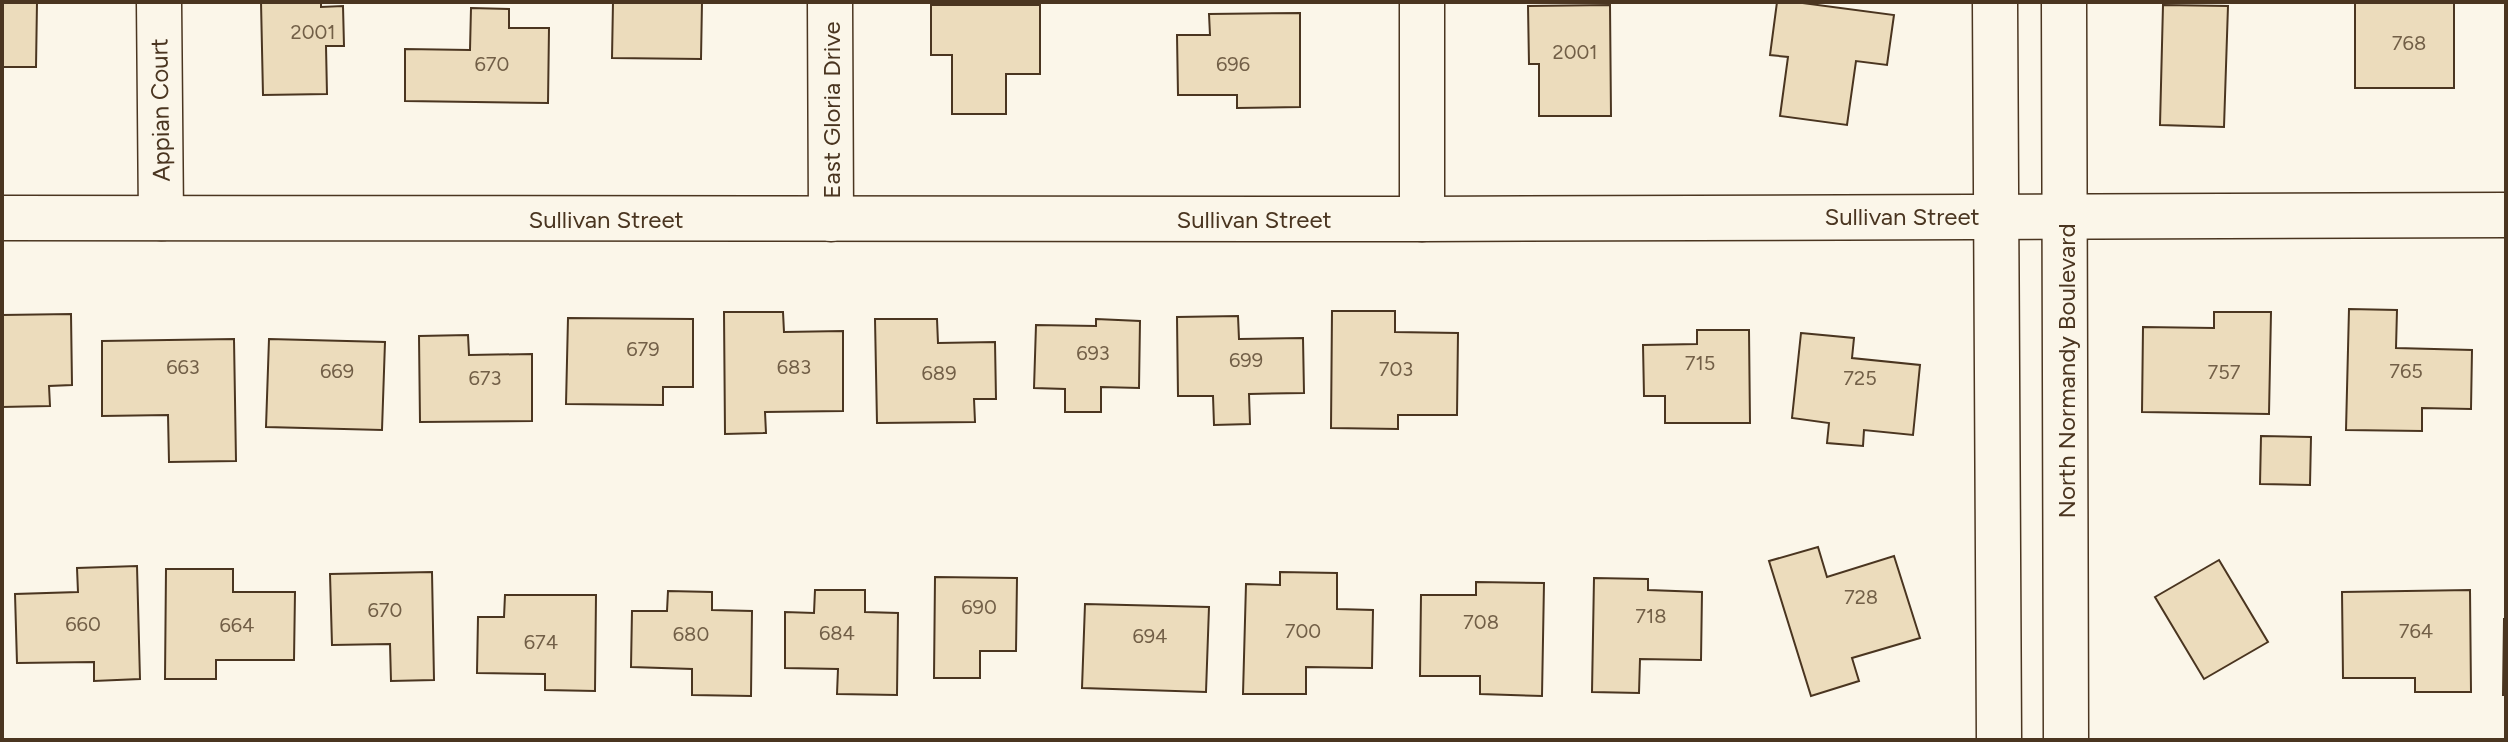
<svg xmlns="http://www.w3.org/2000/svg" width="2508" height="742" viewBox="0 0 2508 742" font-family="Figtree,sans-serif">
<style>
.building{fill:#ecdcbc;stroke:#4a3520;stroke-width:2}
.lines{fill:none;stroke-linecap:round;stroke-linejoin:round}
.minor-casing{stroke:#4a3520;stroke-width:47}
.minor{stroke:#fbf6e9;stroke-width:44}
.labels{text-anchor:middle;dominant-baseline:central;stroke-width:6;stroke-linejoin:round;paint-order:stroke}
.number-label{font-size:20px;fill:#725f47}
.street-label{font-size:24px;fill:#4a3520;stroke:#fbf6e9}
</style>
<rect width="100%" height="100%" fill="#fbf6e9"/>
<g class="building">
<polygon points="2,2 37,2 36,67 2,67"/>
<polygon points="261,2 321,2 321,7 343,6 344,46 326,46 327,94 263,95"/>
<polygon points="613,2 702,2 701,59 612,58"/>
<polygon points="1777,2 1795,2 1894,15 1887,65 1856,61 1847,125 1780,116 1788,57 1770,55"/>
<rect x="2355" y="2" width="99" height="86"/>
<polygon points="931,5 1040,5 1040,74 1006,74 1006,114 952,114 952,55 931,55"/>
<polygon points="1610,5 1611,116 1539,116 1539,64 1529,64 1528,6"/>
<polygon points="2163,5 2228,6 2224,127 2160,125"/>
<polygon points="471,8 509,9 509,28 549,28 548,103 405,101 405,49 470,50"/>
<polygon points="1300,13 1300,107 1237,108 1237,95 1178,95 1177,35 1210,35 1209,14"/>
<polygon points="2349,309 2397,310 2396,348 2472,350 2471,409 2422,408 2422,431 2346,430"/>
<polygon points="1332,311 1395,311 1395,332 1458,333 1457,415 1398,415 1398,429 1331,428"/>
<polygon points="724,312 783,312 784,332 843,331 843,411 765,412 766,433 725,434"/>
<polygon points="2214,312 2271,312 2269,414 2142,412 2143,327 2214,328"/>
<polygon points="71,314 72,385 49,386 50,406 2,407 2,315"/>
<polygon points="1238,316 1239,339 1303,338 1304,393 1249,394 1250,424 1214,425 1213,396 1178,396 1177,317"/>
<polygon points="568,318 693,319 693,387 663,387 663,405 566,404"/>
<polygon points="875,319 937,319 938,343 995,342 996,399 974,399 975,422 877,423"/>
<polygon points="1096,319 1140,321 1139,388 1101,387 1101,412 1065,412 1065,389 1034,388 1036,325 1096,326"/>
<polygon points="1697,330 1749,330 1750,423 1665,423 1665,396 1644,396 1643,345 1697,344"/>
<polygon points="1801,333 1854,338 1852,358 1920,365 1913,435 1864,430 1863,446 1827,443 1829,423 1792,418"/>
<polygon points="468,335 469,355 532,354 532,421 420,422 419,336"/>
<polygon points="234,339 236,461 169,462 168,415 102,416 102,341"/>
<polygon points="269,339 385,342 382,430 266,427"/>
<polygon points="2261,436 2311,437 2310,485 2260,484"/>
<polygon points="1818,547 1827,577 1894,556 1920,638 1852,658 1859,681 1811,696 1769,561"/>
<polygon points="2219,560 2268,642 2204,679 2155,597"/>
<polygon points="137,566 140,679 94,681 94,662 17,663 15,594 78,592 77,568"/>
<polygon points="166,569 233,569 233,592 295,592 294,660 216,660 216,679 165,679"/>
<polygon points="432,572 434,680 391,681 390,644 332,645 330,574"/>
<polygon points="1280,572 1337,573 1337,609 1373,610 1372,668 1306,667 1306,694 1243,694 1246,584 1280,585"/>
<polygon points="935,577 1017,578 1016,651 980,651 980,678 934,678"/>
<polygon points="1594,578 1648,579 1648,590 1702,592 1701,660 1640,659 1639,693 1592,692"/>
<polygon points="1476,582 1544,583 1542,696 1480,694 1480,676 1420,676 1421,595 1476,595"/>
<polygon points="815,590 865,590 865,612 898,613 897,695 837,694 838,669 785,668 785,612 814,613"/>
<polygon points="2470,590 2471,692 2415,692 2415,678 2343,678 2342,592"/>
<polygon points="668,591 712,592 712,610 752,611 751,696 692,695 692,669 631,667 632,611 667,611"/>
<polygon points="505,595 596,595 595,691 545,690 545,674 477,673 478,617 504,617"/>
<polygon points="1085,604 1209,607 1206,692 1082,688"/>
<polygon points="2504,619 2506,619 2506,695 2503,695"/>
</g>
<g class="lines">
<g class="minor-casing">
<g id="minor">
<polyline points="159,2 161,218"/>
<polyline points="830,2 831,219"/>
<polyline points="1422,2 1422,219"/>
<polyline points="1995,2 1999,740"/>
<polyline points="2064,2 2066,740"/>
<polyline points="2,218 1422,219 2506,215"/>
</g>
</g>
<use href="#minor" class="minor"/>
</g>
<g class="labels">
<g class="number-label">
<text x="313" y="32">2001</text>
<text x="2409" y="43">768</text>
<text x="1575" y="52">2001</text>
<text x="492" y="64">670</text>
<text x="1233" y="64">696</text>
<text x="643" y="349">679</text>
<text x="1093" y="353">693</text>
<text x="1246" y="360">699</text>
<text x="1700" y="363">715</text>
<text x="183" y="367">663</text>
<text x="794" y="367">683</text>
<text x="1396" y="369">703</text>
<text x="337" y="371">669</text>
<text x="2406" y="371">765</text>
<text x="2224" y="372">757</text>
<text x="939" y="373">689</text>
<text x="485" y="378">673</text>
<text x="1860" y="378">725</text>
<text x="1861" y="597">728</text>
<text x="979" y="607">690</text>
<text x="385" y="610">670</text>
<text x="1651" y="616">718</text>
<text x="1481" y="622">708</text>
<text x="83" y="624">660</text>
<text x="237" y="625">664</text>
<text x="1303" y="631">700</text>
<text x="2416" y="631">764</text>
<text x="837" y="633">684</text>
<text x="691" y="634">680</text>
<text x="1150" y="636">694</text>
<text x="541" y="642">674</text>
</g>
<g class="street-label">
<text transform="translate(160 110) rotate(-91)">Appian Court</text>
<text transform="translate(831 110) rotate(-90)">East Gloria Drive</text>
<text x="1902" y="216">Sullivan Street</text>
<text x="606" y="219">Sullivan Street</text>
<text x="1254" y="219">Sullivan Street</text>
<text transform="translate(2066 371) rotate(-90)">North Normandy Boulevard</text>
</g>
</g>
<rect width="2508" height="742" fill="none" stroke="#4a3520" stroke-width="8"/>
</svg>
